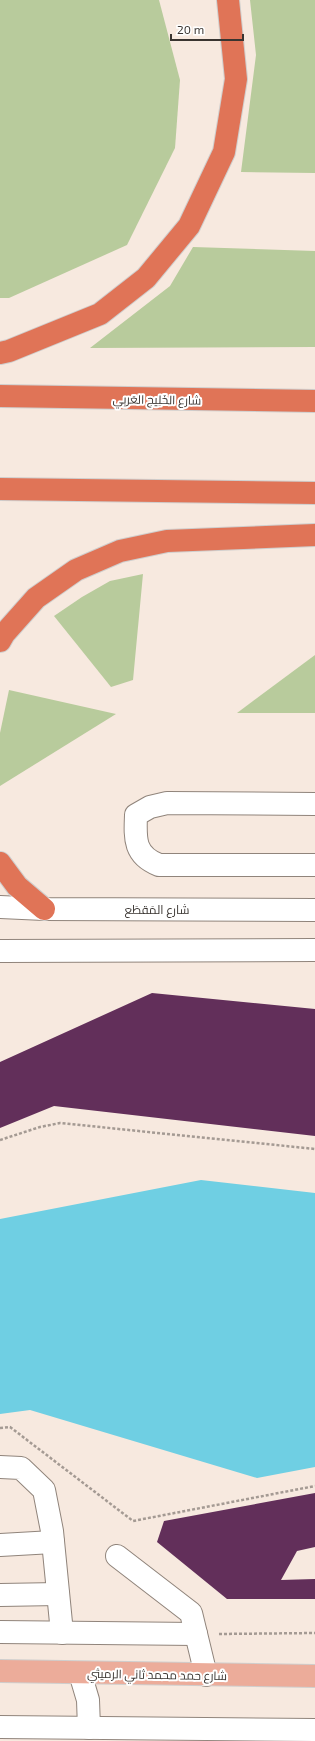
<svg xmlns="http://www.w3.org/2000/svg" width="315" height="1741" viewBox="0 0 315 1741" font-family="'Exo 2',Cairo,sans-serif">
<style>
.green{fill:#b8cb9c}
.water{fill:#6fcfe3}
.building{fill:#622f5a}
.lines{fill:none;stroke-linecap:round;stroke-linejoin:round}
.minor-casing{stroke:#90847b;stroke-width:24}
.major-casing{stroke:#cfcecd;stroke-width:24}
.highway-casing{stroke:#cfcecd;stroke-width:24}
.path{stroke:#a49a93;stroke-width:2.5;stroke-dasharray:3 2;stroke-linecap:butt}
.minor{stroke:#fff;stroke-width:22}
.major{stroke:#ecac9a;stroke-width:22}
.highway{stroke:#e07457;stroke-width:22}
.labels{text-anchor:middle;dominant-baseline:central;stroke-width:4;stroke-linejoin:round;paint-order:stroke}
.street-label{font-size:12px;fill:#393430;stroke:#fff}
</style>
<rect width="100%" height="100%" fill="#f7e9df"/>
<g class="green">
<polygon points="0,0 159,0 180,80 175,148 127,245 9,298 0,298"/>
<polygon points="250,0 315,0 315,173 241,172 256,55"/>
<polygon points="193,247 315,251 315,347 90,348 170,286"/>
<polygon points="143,574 133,680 111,687 54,616 82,597 110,581"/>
<polygon points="315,655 315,713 237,713"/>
<polygon points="9,690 116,714 0,786 0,733"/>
</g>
<polygon class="water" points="201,1180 315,1193 315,1467 257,1478 30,1410 0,1414 0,1219"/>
<g class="building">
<polygon points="152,993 315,1009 315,1136 54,1106 0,1128 0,1062"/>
<polygon points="315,1493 315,1547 297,1551 281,1580 315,1579 315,1599 227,1599 157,1542 164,1521"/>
</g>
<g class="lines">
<g class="minor-casing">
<g id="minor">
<path d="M 315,804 L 167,803 L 150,807 L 136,815 C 135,839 134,855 159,865 L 315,865"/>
<polyline points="0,907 44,909 315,910"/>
<polyline points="0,951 315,950"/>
<polyline points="0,1467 21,1468 44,1490 52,1531 62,1633"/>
<polyline points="0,1545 53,1542"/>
<polyline points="117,1556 191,1613 206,1675"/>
<polyline points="0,1595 58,1594"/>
<polyline points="0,1632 196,1634"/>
<polyline points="80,1673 88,1700 89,1728"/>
<polyline points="0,1727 315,1730"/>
</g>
</g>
<g class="major-casing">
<polyline id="major" points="0,1671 315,1676"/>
</g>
<g class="highway-casing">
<g id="highway">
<polyline points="0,353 9,351 100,314 146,278 189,226 224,152 236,79 228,0"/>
<polyline points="0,396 315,401"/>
<polyline points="0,489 315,493"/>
<polyline points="0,641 4,634 36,598 76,570 120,551 167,541 315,535"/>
<polyline points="0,863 17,886 44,909"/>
</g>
</g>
<g class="path">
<polyline points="0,1140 40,1127 60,1123 315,1149"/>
<polyline points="0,1428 10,1427 133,1521 315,1486"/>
<polyline points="219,1634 315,1633"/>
</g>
<use href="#minor" class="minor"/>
<use href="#major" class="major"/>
<use href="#highway" class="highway"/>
</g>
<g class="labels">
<g class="street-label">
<text transform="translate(157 399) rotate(1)">شارع الخَلِيج العَربِي</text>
<text x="157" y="909">شارع المَقطَع</text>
<text transform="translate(157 1674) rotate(1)">شارع حمد محمد ثاني الرميثي</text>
</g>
</g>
<path d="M171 34v6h72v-6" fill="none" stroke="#393430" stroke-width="2"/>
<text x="177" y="34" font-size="12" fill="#393430" stroke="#ffffff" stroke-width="3" paint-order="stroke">20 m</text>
</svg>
